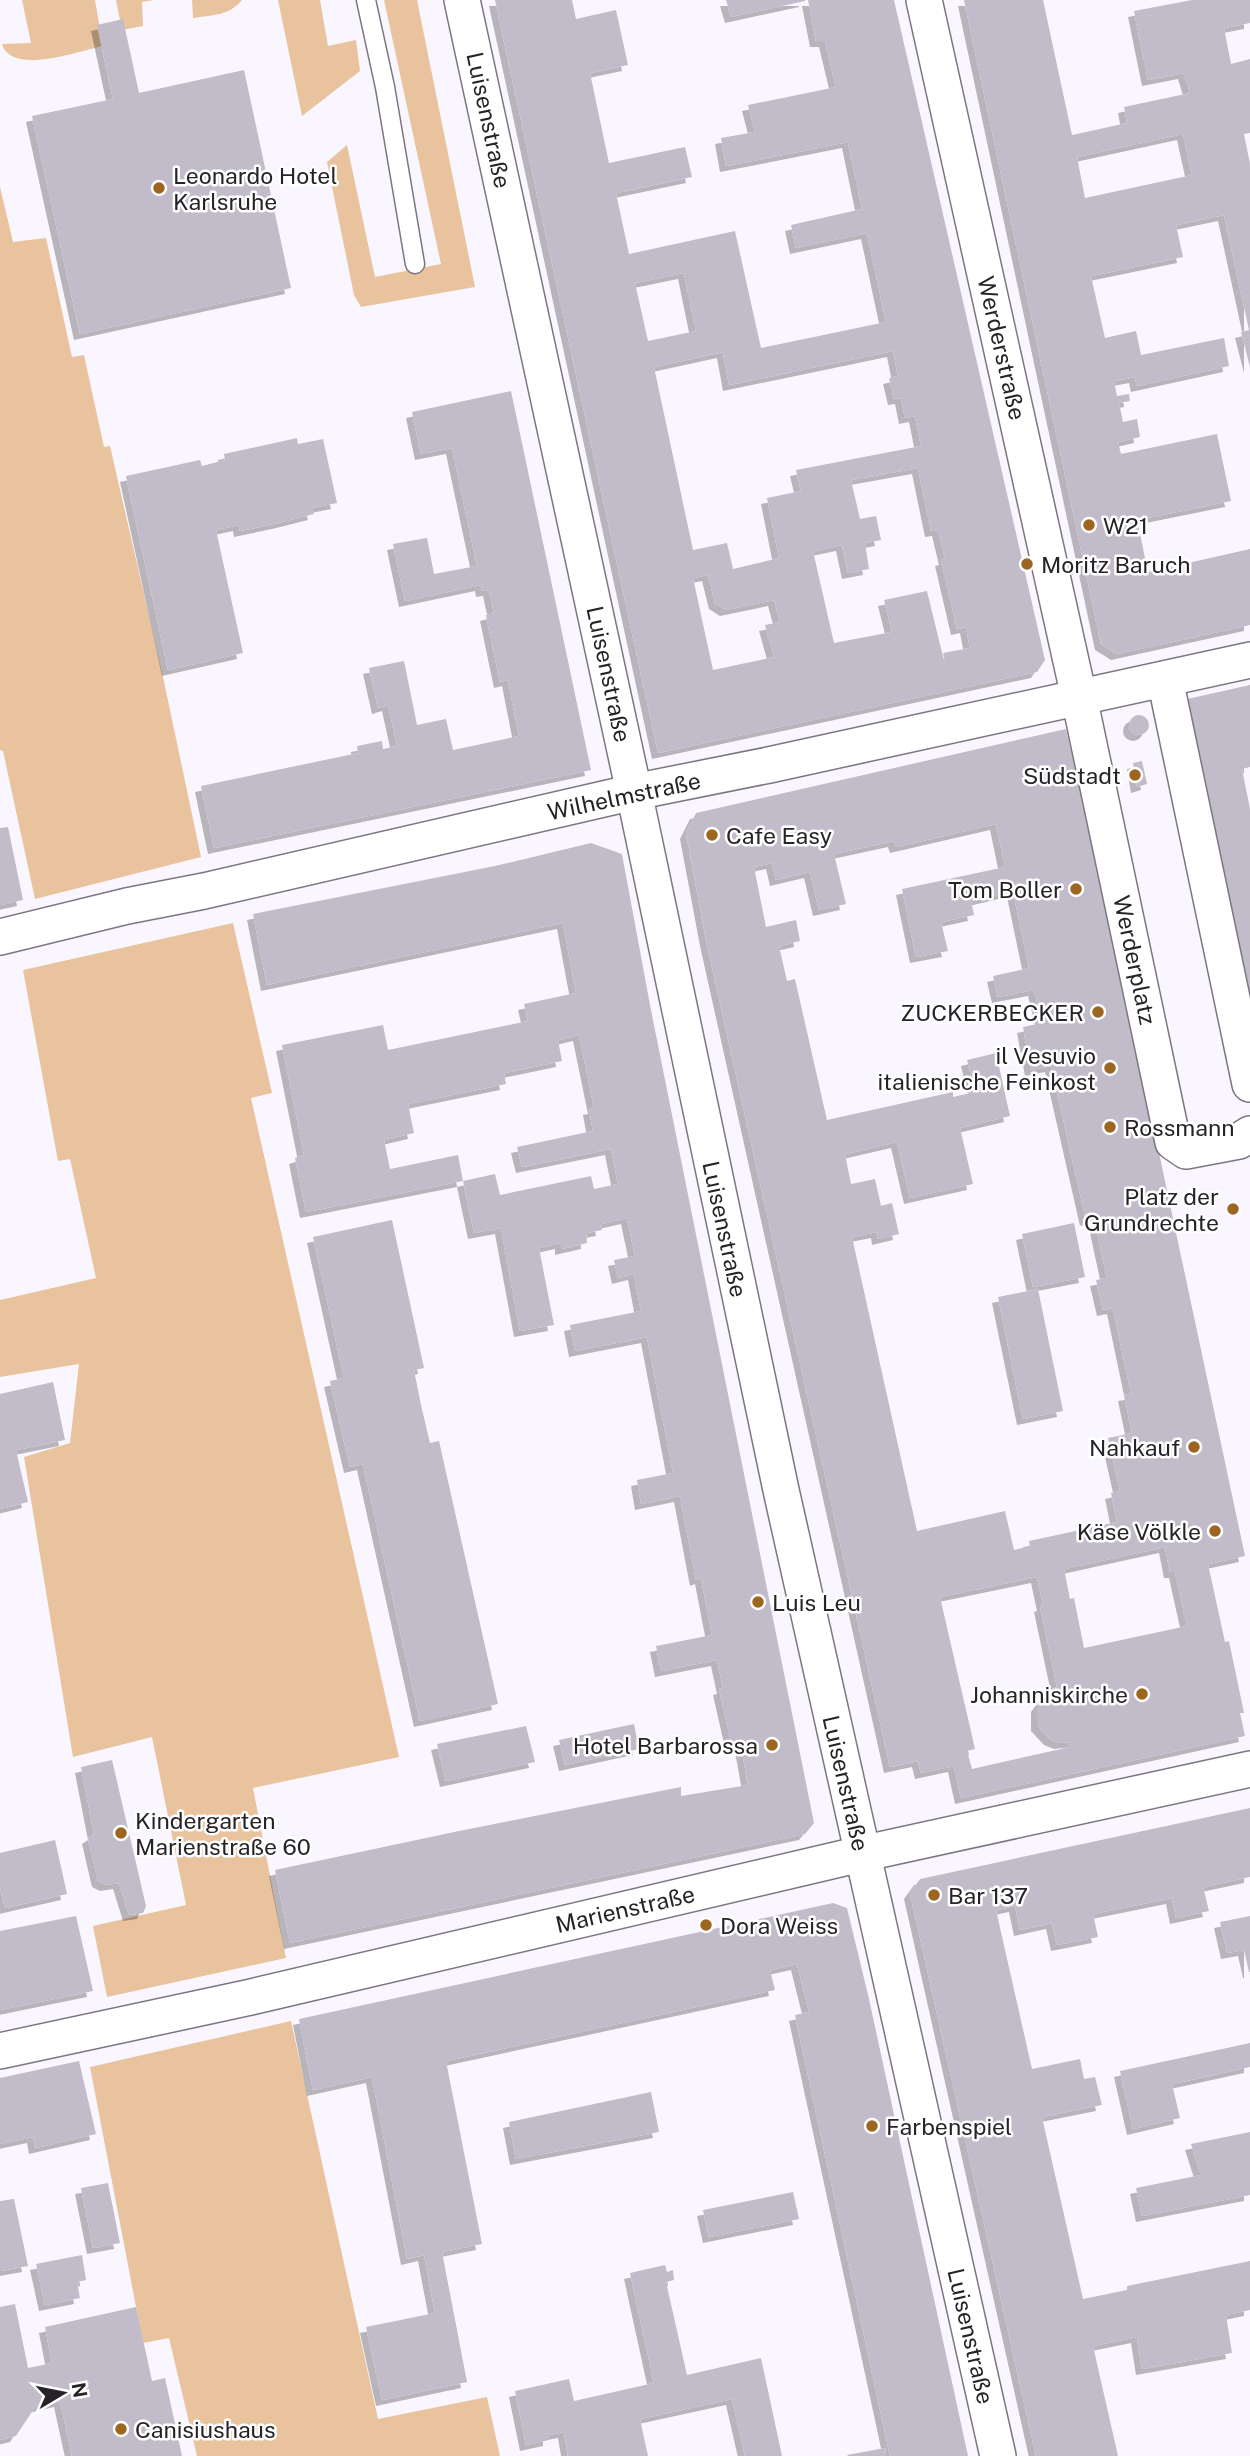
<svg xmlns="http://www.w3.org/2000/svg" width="1250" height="2456" viewBox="0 0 1250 2456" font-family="'Public Sans',sans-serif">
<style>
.green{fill:#e8c39d}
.building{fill:#c2bbc9;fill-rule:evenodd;filter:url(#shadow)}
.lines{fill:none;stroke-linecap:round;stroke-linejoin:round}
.lane-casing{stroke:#7c7682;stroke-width:21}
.street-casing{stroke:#7c7682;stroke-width:38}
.lane{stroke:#fff;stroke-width:18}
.street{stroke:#fff;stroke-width:35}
.poi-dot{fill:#9c6620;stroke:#fff;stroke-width:2.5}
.labels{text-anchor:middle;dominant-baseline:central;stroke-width:5;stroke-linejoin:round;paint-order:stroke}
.street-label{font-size:23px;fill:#262328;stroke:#fff}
.poi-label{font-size:23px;fill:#262328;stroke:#fff;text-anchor:start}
</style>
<defs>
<filter id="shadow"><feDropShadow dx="-6" dy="6" stdDeviation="0" flood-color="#0004"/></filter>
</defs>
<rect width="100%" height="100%" fill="#faf6ff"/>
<g class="green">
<path d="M 22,0 L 95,0 L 103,46 C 79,51 11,76 2,44 L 31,43 Z"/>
<polygon points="116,0 154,0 142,2 143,26 122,30"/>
<path d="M 192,0 L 242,0 C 229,16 212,15 193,18 Z"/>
<polygon points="278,0 320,0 328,46 356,40 360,71 302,116"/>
<polygon points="384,0 417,0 475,287 361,307 354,295 327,162 347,145 375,277 441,264"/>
<polygon points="0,187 13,242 46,238 72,357 84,355 104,447 110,446 163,677 201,857 35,899 3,751 0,750"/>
<polygon points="233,923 272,1093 251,1098 399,1757 253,1788 286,1958 107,1997 93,1926 186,1905 152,1737 73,1757 24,1457 70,1443 79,1364 0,1377 0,1300 96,1278 70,1159 58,1161 23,970"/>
<polygon points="291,2021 378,2419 487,2397 500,2456 197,2456 169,2338 143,2343 90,2067"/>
</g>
<g class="building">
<path d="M 495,0 L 572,0 L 576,19 L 616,10 L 628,65 L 590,73 L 609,163 L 685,147 L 692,177 L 616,193 L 629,254 L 735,231 L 761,348 L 886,322 L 867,233 L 796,248 L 791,225 L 862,209 L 848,142 L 726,166 L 721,138 L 755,132 L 748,105 L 836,87 L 825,41 L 816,41 L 808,0 L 894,0 L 1045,660 L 1037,672 L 658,753 ZM 684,273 L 696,331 L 648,341 L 635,283 ZM 893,351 L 898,376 L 889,378 L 894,399 L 901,398 L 905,418 L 915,416 L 921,446 L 796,470 L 801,491 L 767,498 L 779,558 L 733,569 L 727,543 L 693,550 L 654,367 L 723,352 L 729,385 ZM 918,468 L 931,531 L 938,530 L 945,559 L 941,560 L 957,629 L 966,627 L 970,648 L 943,653 L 947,673 L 927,591 L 884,600 L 892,632 L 834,643 L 813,551 L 842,545 L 848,573 L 869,569 L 865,543 L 881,540 L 876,516 L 860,519 L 851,480 ZM 708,575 L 715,603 L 726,610 L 774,600 L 780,622 L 765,625 L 774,657 L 713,670 L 693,578 Z"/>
<polygon points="726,0 805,0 805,1 731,17"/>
<path d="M 964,0 L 1043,0 L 1072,135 L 1127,123 L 1124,107 L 1190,93 L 1184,73 L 1148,80 L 1134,11 L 1192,0 L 1250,0 L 1250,23 L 1224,28 L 1231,64 L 1250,59 L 1250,133 L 1244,134 L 1250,164 L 1250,367 L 1241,332 L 1249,330 L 1224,215 L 1176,225 L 1183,257 L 1091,276 L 1105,338 L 1136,331 L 1141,355 L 1224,338 L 1229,366 L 1137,386 L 1135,377 L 1114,381 L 1117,396 L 1129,394 L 1130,401 L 1119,403 L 1123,422 L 1137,419 L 1140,437 L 1118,442 L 1121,454 L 1217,434 L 1231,501 L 1137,520 L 1148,572 L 1250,549 L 1250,625 L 1117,654 L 1101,644 ZM 1183,134 L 1192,175 L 1085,198 L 1077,157 Z"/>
<polygon points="123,19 139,93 244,70 291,288 80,334 32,116 113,99 97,25"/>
<polygon points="511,391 591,770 214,848 201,786 358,753 357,746 382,741 383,749 397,746 388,705 378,708 369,668 404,661 417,725 446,719 453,750 519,736 508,680 500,682 486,615 494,613 489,590 482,591 481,585 405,601 393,544 427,538 434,574 477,566 452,448 421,454 412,412"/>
<polygon points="297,438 298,444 323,439 337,503 312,508 314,514 278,523 240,531 239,525 216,530 243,653 168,670 126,476 200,460 202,466 225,460 224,454"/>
<polygon points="1250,685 1250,767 1242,769 1250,809 1250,1013 1183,700"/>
<circle cx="1139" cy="725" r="10"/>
<path d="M 1066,729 L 1094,848 L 1245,1556 L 1208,1564 L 1225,1642 L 1229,1641 L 1244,1713 L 1240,1713 L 1245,1736 L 961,1798 L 954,1766 L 921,1773 L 918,1761 L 890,1767 L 706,940 L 686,833 L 696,813 ZM 996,824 L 1005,867 L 902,889 L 916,957 L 948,951 L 941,922 L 974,915 L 971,901 L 1013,891 L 1029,968 L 993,976 L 998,997 L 1034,990 L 1042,1023 L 1023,1027 L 1031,1070 L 1051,1066 L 1086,1220 L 1094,1218 L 1107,1278 L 1096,1280 L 1103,1310 L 1113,1308 L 1131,1394 L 1124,1395 L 1132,1433 L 1108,1438 L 1120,1491 L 1111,1493 L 1117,1522 L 1029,1541 L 1030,1546 L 1014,1550 L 1005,1511 L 917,1531 L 852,1237 L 877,1232 L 878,1239 L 899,1234 L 892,1203 L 881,1206 L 875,1179 L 851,1184 L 845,1154 L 897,1142 L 910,1198 L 973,1184 L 960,1128 L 1010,1116 L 996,1053 L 967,1060 L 975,1092 L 953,1097 L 953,1092 L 827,1120 L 795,979 L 787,981 L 779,946 L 800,941 L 796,920 L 766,927 L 754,867 L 772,863 L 776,880 L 810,872 L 819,910 L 846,904 L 834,854 L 894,841 L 896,847 ZM 1165,1547 L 1170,1572 L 1175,1572 L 1187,1626 L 1084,1648 L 1074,1598 L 1070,1599 L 1064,1569 ZM 1037,1577 L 1043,1605 L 1040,1606 L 1057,1687 L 1048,1691 L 1037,1706 L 1037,1725 L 1050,1739 L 1060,1743 L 1069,1742 L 1070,1747 L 972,1769 L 967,1751 L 975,1749 L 940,1597 Z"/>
<polygon points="1142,761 1147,784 1137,787 1133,763"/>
<polygon points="8,827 23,900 0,905 0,828"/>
<polygon points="591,843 622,854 650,1005 814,1823 805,1834 290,1943 275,1870 459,1831 681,1787 681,1796 748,1785 740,1740 731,1742 719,1689 723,1688 717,1660 661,1671 656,1646 712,1635 701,1578 696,1580 680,1496 641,1504 637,1480 673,1473 647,1337 575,1351 570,1325 641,1311 634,1274 618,1278 614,1260 635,1256 627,1218 601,1224 602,1230 586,1233 587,1243 561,1249 561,1243 539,1248 554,1325 520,1331 501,1228 474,1233 463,1181 495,1174 500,1195 591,1176 594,1189 618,1184 611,1149 522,1167 517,1147 593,1131 589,1109 594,1108 579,1035 558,1040 562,1061 504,1073 506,1084 408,1104 414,1133 384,1140 390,1169 458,1155 463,1181 306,1212 295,1158 304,1155 282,1045 383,1025 388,1050 528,1021 524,1004 576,993 563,923 267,985 253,914 495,866"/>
<polygon points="392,1220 424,1368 414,1370 421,1405 430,1443 439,1441 498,1704 420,1721 363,1464 350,1467 330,1381 344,1378 313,1237"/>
<polygon points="1074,1223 1085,1277 1033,1287 1022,1234"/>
<polygon points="1038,1289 1063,1411 1023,1419 998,1297"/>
<polygon points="53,1382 65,1440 16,1450 28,1502 0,1509 0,1394"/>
<polygon points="634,1724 639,1749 565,1765 559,1740"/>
<polygon points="526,1726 535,1762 446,1781 437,1744"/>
<polygon points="112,1760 146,1906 143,1913 129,1915 119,1883 106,1885 98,1881 88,1838 94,1834 81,1767"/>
<polygon points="1250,1808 1250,1877 1203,1887 1209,1911 1176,1918 1172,1898 1093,1914 1098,1937 1057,1945 1052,1923 1020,1930 1015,1906 996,1910 1032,2069 1080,2059 1084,2079 1095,2077 1102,2105 1042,2117 1083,2299 1127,2290 1127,2286 1250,2261 1250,2310 1226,2315 1232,2353 1142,2369 1137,2337 1093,2346 1118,2456 1036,2456 910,1893 920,1879"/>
<polygon points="55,1840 67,1894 5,1908 0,1888 0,1853"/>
<polygon points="833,1903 847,1908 869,1999 968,2456 890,2456 795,2015 809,2012 797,1964 770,1970 775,1990 446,2061 482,2244 442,2252 467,2382 382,2400 366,2327 435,2313 424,2255 407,2259 372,2077 313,2090 299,2019"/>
<polygon points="76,1916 93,1991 0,2010 0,1931"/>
<polygon points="1250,1916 1250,1972 1249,1972 1244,1950 1227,1953 1220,1922"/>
<polygon points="1250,2043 1250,2067 1172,2084 1180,2118 1133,2129 1120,2071"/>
<polygon points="79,2061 96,2134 35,2148 33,2137 0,2144 0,2078"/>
<polygon points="651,2092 659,2132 516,2159 509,2122"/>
<polygon points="1250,2132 1250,2195 1142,2216 1136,2188 1201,2175 1191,2144"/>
<polygon points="108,2183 120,2243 93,2248 81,2188"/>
<polygon points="793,2192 799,2219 709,2237 703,2210"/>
<polygon points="14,2199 28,2266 0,2271 0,2201"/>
<polygon points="82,2255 86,2280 77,2282 80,2298 45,2305 36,2264"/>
<polygon points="665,2265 667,2272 673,2270 674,2280 666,2282 687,2375 761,2358 782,2456 745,2456 732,2399 640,2419 648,2456 568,2456 564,2432 549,2435 549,2440 526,2445 515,2391 569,2379 574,2401 654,2383 630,2273"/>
<polygon points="15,2304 28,2368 52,2363 45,2327 136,2307 152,2381 165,2378 182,2456 72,2456 60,2401 35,2407 16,2436 0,2440 0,2307"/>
<polygon points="885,2448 886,2456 848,2456 847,2455"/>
</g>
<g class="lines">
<g class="lane-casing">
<polyline id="lane" points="366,0 385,87 415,264"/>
</g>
<g class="street-casing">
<g id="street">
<polyline points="462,0 634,792 781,1490 998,2456"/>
<polyline points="924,0 1079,697 1173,1142 1186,1151 1239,1141 1250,1134"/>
<polyline points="1165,679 1250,1084"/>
<polyline points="0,937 127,906 204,891 634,792 769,765 1250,660"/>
<polyline points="0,2051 251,1997 861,1854 1250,1769"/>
</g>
</g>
<use href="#lane" class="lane"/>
<use href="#street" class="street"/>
</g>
<g class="poi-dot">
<circle cx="159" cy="188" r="7"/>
<circle cx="1089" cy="525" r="7"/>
<circle cx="1027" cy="564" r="7"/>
<circle cx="1135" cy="775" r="7"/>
<circle cx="712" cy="835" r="7"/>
<circle cx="1076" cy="889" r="7"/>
<circle cx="1098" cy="1012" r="7"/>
<circle cx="1110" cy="1068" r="7"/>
<circle cx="1110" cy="1127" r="7"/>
<circle cx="1233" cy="1209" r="7"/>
<circle cx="1194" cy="1447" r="7"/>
<circle cx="1215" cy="1531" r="7"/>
<circle cx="758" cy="1602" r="7"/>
<circle cx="1142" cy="1694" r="7"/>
<circle cx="772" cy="1745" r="7"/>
<circle cx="121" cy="1833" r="7"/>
<circle cx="934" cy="1895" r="7"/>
<circle cx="706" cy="1925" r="7"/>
<circle cx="872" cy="2126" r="7"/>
<circle cx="121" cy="2429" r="7"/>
</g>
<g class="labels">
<g class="street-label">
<text transform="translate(489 120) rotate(78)">Luisenstraße</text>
<text transform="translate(1002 348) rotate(77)">Werderstraße</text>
<text transform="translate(609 674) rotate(78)">Luisenstraße</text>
<text transform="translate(624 796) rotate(-12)">Wilhelmstraße</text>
<text transform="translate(1135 960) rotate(78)">Werderplatz</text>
<text transform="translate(725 1229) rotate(78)">Luisenstraße</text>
<text transform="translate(846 1783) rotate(77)">Luisenstraße</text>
<text transform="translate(625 1909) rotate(-13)">Marienstraße</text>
<text transform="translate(971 2336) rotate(77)">Luisenstraße</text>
</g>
<g class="poi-label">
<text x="173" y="175">Leonardo Hotel<tspan x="173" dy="26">Karlsruhe</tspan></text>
<text x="1103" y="525">W21</text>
<text x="1041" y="564">Moritz Baruch</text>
<text x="1121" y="775" text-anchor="end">Südstadt</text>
<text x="726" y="835">Cafe Easy</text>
<text x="1062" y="889" text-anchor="end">Tom Boller</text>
<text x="1084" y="1012" text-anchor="end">ZUCKERBECKER</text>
<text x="1096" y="1055" text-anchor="end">il Vesuvio<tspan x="1096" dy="26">italienische Feinkost</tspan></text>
<text x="1124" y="1127">Rossmann</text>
<text x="1219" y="1196" text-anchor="end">Platz der<tspan x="1219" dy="26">Grundrechte</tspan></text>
<text x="1180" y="1447" text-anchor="end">Nahkauf</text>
<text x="1201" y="1531" text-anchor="end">Käse Völkle</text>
<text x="772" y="1602">Luis Leu</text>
<text x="1128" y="1694" text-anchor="end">Johanniskirche</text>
<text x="758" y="1745" text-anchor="end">Hotel Barbarossa</text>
<text x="135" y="1820">Kindergarten<tspan x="135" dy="26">Marienstraße 60</tspan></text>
<text x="948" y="1895">Bar 137</text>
<text x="720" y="1925">Dora Weiss</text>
<text x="886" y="2126">Farbenspiel</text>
<text x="135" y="2429">Canisiushaus</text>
</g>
</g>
<g transform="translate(63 2393) rotate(80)" stroke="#ffffff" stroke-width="5" paint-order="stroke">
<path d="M0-5L12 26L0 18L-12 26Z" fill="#262328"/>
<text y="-10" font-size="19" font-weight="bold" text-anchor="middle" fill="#262328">N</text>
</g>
</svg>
